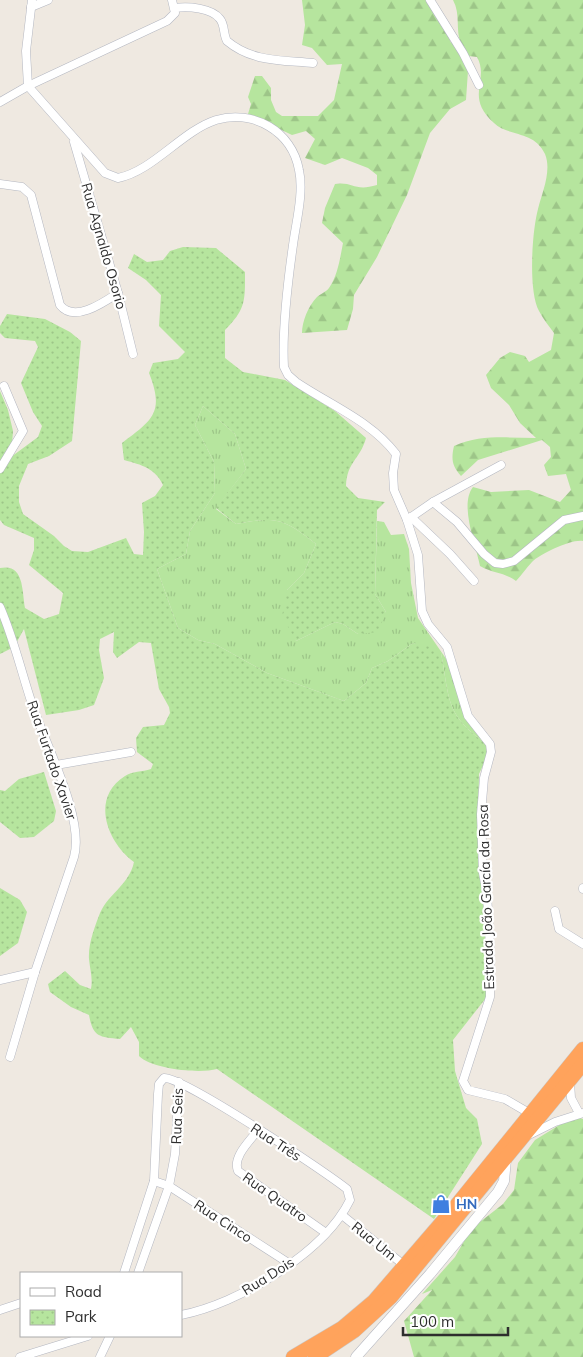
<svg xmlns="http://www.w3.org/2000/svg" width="583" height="1357" viewBox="0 0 583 1357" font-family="Mulish,sans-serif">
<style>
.grass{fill:url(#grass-tufts)}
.forest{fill:url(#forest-firs)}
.park{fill:url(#park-dots)}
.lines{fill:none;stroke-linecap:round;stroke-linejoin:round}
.street-casing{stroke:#b4b7c1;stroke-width:9}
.secondary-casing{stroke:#b4b7c1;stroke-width:11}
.highway-casing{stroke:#c9c9c9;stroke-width:15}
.street{stroke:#fff;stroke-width:8}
.secondary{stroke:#fff;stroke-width:10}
.highway{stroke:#ffa35c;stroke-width:14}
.labels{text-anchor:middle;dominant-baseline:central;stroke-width:4.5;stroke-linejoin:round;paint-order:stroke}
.street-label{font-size:14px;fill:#2e2e2e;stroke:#fff}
.shop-label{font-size:14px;font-weight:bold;fill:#366cbe;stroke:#fff;text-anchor:start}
</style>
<defs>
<pattern id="grass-tufts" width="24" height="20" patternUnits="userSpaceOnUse" patternTransform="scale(1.25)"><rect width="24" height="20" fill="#b6e59e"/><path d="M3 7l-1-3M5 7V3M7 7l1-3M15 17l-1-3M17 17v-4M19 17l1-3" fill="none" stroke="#9dc588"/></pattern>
<pattern id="forest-firs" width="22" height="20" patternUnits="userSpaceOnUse" patternTransform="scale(1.25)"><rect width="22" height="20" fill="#b6e59e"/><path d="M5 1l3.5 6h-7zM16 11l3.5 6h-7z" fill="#9dc588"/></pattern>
<pattern id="park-dots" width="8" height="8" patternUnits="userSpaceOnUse" patternTransform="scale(1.25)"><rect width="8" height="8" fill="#b6e59e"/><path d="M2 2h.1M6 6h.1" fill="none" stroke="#9dc588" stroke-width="1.8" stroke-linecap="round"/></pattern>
</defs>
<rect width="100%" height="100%" fill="#efe9e1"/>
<path class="grass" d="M 203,406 L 235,434 L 246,469 L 216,509 L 236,524 C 277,516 284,519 316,544 L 304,573 L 287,590 L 296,641 L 335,622 L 343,624 L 358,634 L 386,612 L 375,594 L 377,521 L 384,522 L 391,535 L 404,534 L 409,549 L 411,583 L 418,618 L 451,666 L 460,701 L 474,729 L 487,739 L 487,744 C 445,715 450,700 441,653 L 413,643 L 388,661 L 372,668 L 366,683 L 344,701 L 267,673 L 215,644 L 198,640 L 178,628 L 157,569 L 186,554 L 190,531 L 215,493 L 214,462 L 195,425 Z"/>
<g class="forest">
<path d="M 302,0 L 428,0 L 444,25 L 451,43 L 461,44 C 455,29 461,15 453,0 L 583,0 L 583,541 C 571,539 540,554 532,562 C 526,568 522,575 516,581 C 504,572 494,574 480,566 C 476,544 459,505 473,487 L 491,492 L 529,490 L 560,502 L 571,490 L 566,474 L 548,476 L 544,465 L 551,457 L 550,447 L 542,440 L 478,460 L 461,476 C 452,466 451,459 454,446 C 481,434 508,438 536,438 L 520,423 L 509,405 L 491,388 L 486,375 L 500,358 L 510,352 L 525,356 L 529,362 L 551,350 L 554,333 C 549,326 543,319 539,311 C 528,291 532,231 538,209 C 542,193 552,171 545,154 C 534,130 508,137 494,123 C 464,96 490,81 477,57 L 469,56 L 466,100 L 450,109 L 430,133 L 407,195 L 377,257 L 354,295 L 353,309 L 347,330 L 302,333 C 302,322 308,306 317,297 C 320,294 326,292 329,288 C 338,275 340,258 343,243 L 322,223 L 325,208 L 335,184 C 353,181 354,192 377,185 L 377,175 L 368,168 L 342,158 L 325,165 L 305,158 L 315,139 L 306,131 L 292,135 L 248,114 L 251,104 L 248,97 L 255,76 L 262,76 L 271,88 L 271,100 L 276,112 L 282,116 L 318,116 L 334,100 L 342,64 L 327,65 L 312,48 L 302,45 L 305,25 Z"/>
<polygon points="580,1118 583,1119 583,1357 414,1357 404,1321 432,1290 422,1294 455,1257 471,1229 503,1204 514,1190 518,1163 535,1140 561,1124"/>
</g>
<g class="park">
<path d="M 183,247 L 216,248 L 245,272 C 245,301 246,309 225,330 L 225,358 L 243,372 L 285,380 L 335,411 L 366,438 C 360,460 347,461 346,486 L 358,498 L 385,502 L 377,510 L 375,594 L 386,612 L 378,632 L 358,634 L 343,624 L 335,622 L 296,641 L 282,616 L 287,590 L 304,573 L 316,544 C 284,519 277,516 236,524 L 216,508 L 246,469 L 235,434 L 203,406 L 195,425 L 214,462 L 215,493 L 190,531 L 186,554 L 157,569 L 178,628 L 198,640 L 215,644 L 267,673 L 344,701 L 366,683 L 372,668 L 388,661 L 413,643 L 436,648 L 441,653 C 450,700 445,715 487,744 L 487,757 L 479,774 L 478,840 L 480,876 L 487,933 L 488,987 L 486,998 L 453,1040 L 455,1071 L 466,1108 L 477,1119 L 482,1144 L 434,1219 L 217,1069 C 199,1074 152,1069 139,1056 L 139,1042 L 131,1027 L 120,1039 C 99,1037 93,1037 89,1015 L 71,1007 L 50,992 L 48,984 L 65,971 L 80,985 L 91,989 C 93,978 90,970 89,959 C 88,944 95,926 100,913 C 109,893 129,885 134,862 C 107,842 90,798 125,776 C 132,771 142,772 151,769 L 153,764 L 137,752 L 136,738 L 143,727 L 164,725 L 170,713 L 169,707 L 159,689 L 151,643 L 139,642 L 117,658 L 113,652 L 114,632 L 100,639 L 99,650 L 104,678 L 94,705 L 79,710 L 46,715 L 24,629 L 14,647 L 0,654 L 0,568 C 24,563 22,590 25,608 L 44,619 L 59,614 L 63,593 L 29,565 L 34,550 L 34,538 L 4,525 L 0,520 L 0,391 L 8,410 L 13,431 L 11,457 L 38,437 L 42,426 L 33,412 L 21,383 L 38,347 L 35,341 L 5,338 L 0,333 L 0,326 L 7,314 L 45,319 L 70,332 L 81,341 L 72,441 L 49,456 L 28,464 L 19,486 L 19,502 L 23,514 L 54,536 L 64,546 L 72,551 L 88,552 L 126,538 L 134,554 L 143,555 L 144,532 L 142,503 L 155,496 L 163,485 C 155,468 142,465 124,460 L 122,443 C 152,420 165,413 149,373 L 153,363 L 178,359 L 185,352 L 159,326 L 161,295 L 146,280 L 128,268 L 134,254 L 147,262 L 163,260 L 170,251 Z"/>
<polygon points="44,772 56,811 54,821 34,837 20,838 0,822 0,790 5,791 19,779"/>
<polygon points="0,888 20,900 27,912 18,943 0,956"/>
</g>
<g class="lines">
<g class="street-casing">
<g id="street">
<path d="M 32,0 L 26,51 L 28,86 L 105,173 L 118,178 C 153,171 182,131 216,120 C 253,109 292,131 299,170 C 304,193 296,222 293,245 C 288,280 282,331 284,367 L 288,375 L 296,382 C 330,405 371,421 396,454 L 393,473 L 394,490 L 407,520 L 418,555 L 422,611 L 428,624 L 447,647 L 468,716 L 490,744 L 491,752 L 484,778 L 481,814 L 483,873 L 487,894 L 490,946 L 490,997 L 463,1081 L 468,1090 L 505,1099 L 529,1113"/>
<polyline points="430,0 463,53 479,85"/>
<polyline points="31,7 48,0"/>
<path d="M 175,8 C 188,6 212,8 220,19 C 225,25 223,34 227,41 C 252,62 281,60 313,63"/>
<polyline points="0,102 28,86 167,21 175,13 172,0"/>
<polyline points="74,142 118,293 133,354"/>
<path d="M 0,184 L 22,187 L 31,195 L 60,305 C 74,323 103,303 118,293"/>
<polyline points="0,469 23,431 4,386"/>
<polyline points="433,502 457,522 484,554 495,563 503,564 514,561 564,520 583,516"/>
<polyline points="411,517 450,554 474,581"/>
<polyline points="407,520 433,502 501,465"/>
<path d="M 0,607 C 14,639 21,671 32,704 C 45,744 85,818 74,857 L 35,972 L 10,1057"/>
<polyline points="56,765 131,752"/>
<polyline points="583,888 583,889"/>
<polyline points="555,911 559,929 583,944"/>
<polyline points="0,980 35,972"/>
<polyline points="570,1082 571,1098 579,1113"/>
<path d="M 258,1130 C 250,1141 232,1157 238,1171 L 326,1233"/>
<polyline points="527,1136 555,1122 583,1113"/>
<polyline points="154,1181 169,1186 290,1264"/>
<polyline points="342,1215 405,1266"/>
<path d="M 124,1273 L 154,1181 L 158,1094 L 159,1084 L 164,1078 C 182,1076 326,1172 347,1189 L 350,1200 C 324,1253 238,1304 181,1315"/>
<polyline points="138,1273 169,1186 175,1154 179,1082"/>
<polyline points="0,1310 21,1303"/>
<polyline points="20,1357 88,1336"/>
<polyline points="100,1357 110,1336"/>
</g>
</g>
<g class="secondary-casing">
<polyline id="secondary" points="356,1357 430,1274 498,1192 504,1181 506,1159"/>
</g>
<g class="highway-casing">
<g id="highway">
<polyline points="293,1357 342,1328 374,1301 455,1207 583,1049"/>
<polyline points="315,1357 354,1331 391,1297 583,1064"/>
</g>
</g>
<use href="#street" class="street"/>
<use href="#secondary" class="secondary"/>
<use href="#highway" class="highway"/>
</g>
<defs>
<g id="shop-bare" transform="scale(1.5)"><path d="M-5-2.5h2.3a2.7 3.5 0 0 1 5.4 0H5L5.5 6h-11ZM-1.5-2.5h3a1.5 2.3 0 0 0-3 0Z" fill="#3f7fe0" stroke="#fff" stroke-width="2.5" paint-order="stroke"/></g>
</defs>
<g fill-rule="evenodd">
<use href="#shop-bare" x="441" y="1204"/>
</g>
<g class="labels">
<g class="street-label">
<text transform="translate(104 246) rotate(74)">Rua Agnaldo Osorio</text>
<text transform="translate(52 760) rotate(71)">Rua Furtado Xavier</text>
<text transform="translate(486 897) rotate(-92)">Estrada João García da Rosa</text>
<text transform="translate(177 1116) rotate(-88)">Rua Seis</text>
<text transform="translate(276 1142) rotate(33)">Rua Três</text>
<text transform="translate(275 1197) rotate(35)">Rua Quatro</text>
<text transform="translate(223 1221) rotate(33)">Rua Cinco</text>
<text transform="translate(374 1241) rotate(39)">Rua Um</text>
<text transform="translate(268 1276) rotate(-32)">Rua Dois</text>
</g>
<g class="shop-label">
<text x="456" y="1204">HN</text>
</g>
</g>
<rect x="20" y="1272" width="162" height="65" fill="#ffffff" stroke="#ababab"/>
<rect x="30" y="1288" width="25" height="8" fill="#ffffff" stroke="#ababab"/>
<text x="65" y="1297" font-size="15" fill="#2e2e2e">Road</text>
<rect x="30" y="1310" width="25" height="15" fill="url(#park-dots)" stroke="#ababab"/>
<text x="65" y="1322" font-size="15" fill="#2e2e2e">Park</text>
<path d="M403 1327v8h105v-8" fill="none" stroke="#2e2e2e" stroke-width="2.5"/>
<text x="410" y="1327" font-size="15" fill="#2e2e2e" stroke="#ffffff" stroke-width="4" paint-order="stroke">100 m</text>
</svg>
